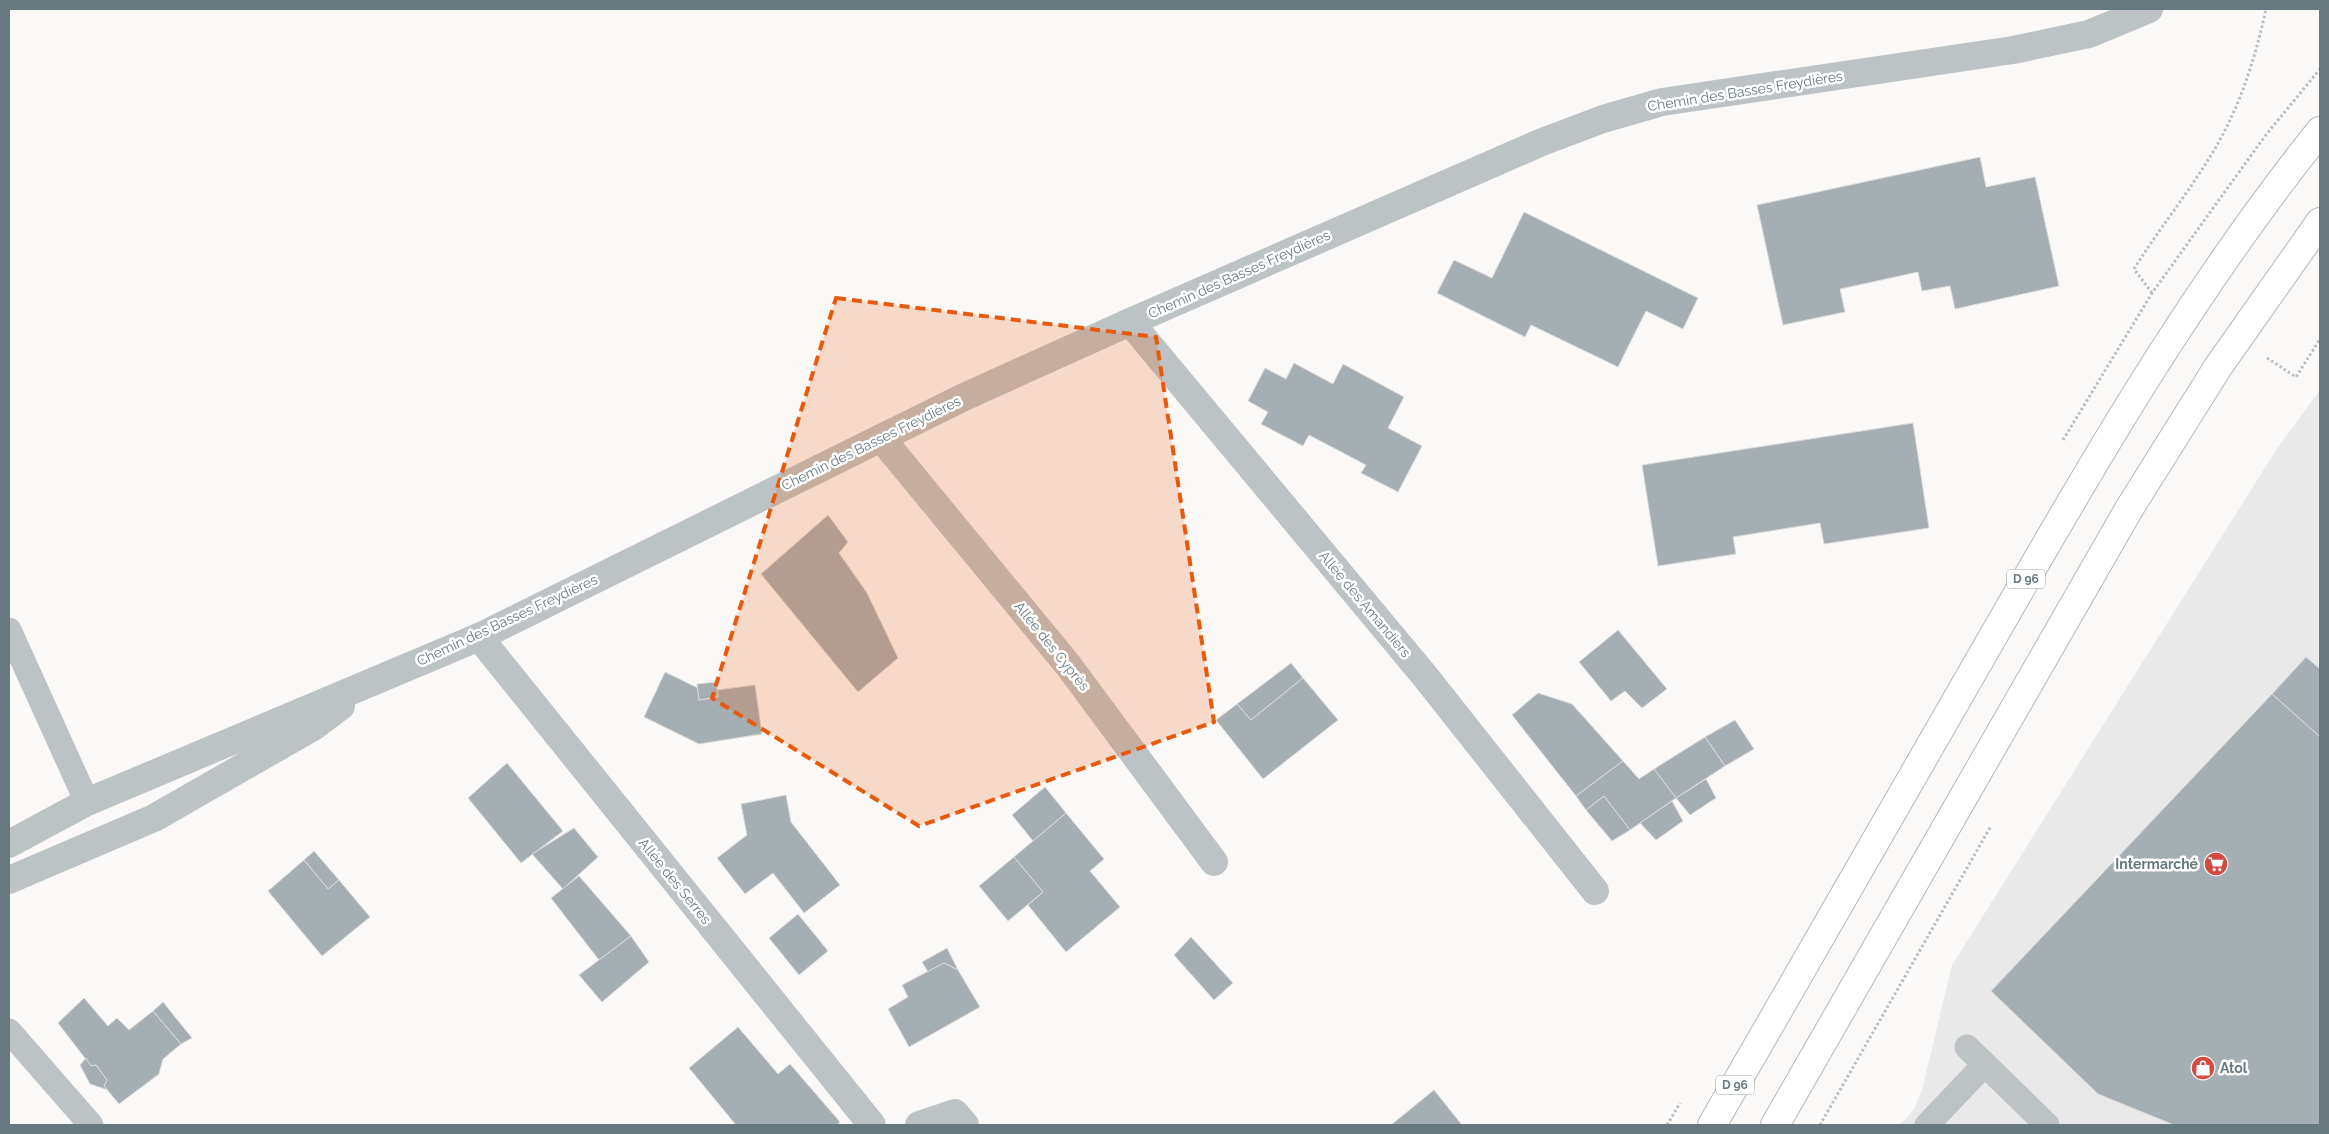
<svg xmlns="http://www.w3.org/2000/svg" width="2329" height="1134" viewBox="0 0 2329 1134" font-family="Raleway,sans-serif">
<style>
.built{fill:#e8e9e8}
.building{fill:#a5aeb2;stroke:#dcdbda}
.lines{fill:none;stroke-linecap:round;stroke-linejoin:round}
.primary-casing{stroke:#b3b9bb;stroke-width:30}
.path{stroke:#babec0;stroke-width:3;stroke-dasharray:2.5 2.5;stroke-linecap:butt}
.service{stroke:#bdc3c5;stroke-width:25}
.minor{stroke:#bdc3c5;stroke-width:28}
.primary{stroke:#fff;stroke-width:28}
.marked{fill:#e8590c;fill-opacity:0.2;stroke:#e8590c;stroke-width:4;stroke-dasharray:10 6;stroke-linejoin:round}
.labels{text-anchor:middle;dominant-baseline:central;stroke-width:5;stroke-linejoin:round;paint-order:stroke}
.shield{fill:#fff;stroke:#95a1a5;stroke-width:1}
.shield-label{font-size:12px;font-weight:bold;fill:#67797f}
.street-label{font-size:14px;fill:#67797f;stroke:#fff}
.poi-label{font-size:14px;font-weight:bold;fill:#67797f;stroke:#fff;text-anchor:end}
</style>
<rect width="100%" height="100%" fill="#faf9f8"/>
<polygon class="built" points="2320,390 2320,1125 1900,1125 1914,1109 1922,1090 1952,965 2278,447"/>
<g class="building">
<polygon points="1980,157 1986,187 2035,177 2059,286 1955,309 1950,286 1922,291 1918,272 1840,289 1845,312 1783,325 1757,205"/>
<polygon points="1524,212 1698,298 1683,329 1646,311 1618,367 1531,325 1525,337 1437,293 1454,260 1492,278"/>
<polygon points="1294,363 1333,384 1343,364 1404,397 1388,428 1422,446 1398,492 1361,473 1366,465 1309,435 1303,446 1261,424 1268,412 1248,401 1265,368 1286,379"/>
<polygon points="1913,423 1929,528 1824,544 1820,523 1733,537 1736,554 1658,566 1642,465"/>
<polygon points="828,515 848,542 839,553 867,593 898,658 858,692 761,574"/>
<polygon points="1618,630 1667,689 1642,708 1625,691 1611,701 1579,662"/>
<polygon points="2306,657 2320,669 2320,737 2272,694"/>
<polygon points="1291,663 1303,678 1251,720 1237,704"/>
<polygon points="665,672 698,688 699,700 718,697 717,690 755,685 762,734 699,744 644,717"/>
<polygon points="1303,678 1338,720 1263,779 1216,720 1237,704 1251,720"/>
<polygon points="716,682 718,697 699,700 697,684"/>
<polygon points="1538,693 1572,704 1623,761 1576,796 1512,715"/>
<polygon points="2272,694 2320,737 2320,1125 2174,1125 2098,1094 1991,991"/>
<polygon points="1735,720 1754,749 1725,766 1705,737"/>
<polygon points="1705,737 1725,766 1676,798 1654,769"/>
<polygon points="1623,761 1639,779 1654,769 1676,798 1630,830 1604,796 1586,810 1576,796"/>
<polygon points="507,763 563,831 521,863 468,798"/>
<polygon points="1706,779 1716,798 1690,815 1676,798"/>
<polygon points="1045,787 1066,813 1033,841 1012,815"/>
<polygon points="786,795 791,822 840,885 804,913 773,873 745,894 717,858 747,835 741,804"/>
<polygon points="1604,796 1630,830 1612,841 1586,810"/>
<polygon points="1672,801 1683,821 1656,840 1640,823"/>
<polygon points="1066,813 1104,859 1090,871 1120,907 1066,952 1028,905 1043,892 1014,857"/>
<polygon points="574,828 598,857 563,889 532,854"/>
<polygon points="314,851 339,880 328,889 304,860"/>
<polygon points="1014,857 1043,892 1008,921 979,886"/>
<polygon points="304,860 328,889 339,880 370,917 322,956 268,891"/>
<polygon points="579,876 631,936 599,960 551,898"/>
<polygon points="798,914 828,951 799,975 769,938"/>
<polygon points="631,936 649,962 602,1002 579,975"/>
<polygon points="1191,937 1233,983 1214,1000 1174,955"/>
<polygon points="947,948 958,970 944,963 928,972 922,962"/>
<polygon points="944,963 958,970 980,1007 909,1047 888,1009 908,997 902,985"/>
<polygon points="84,998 108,1026 117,1018 129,1030 153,1011 181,1044 163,1059 159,1074 119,1104 104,1086 107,1080 96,1065 91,1066 58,1023"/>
<polygon points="163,1002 192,1038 181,1044 153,1011"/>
<polygon points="738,1027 778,1074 790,1064 840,1122 837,1125 736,1125 689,1068"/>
<polygon points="86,1058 91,1066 96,1065 107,1080 104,1086 108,1090 90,1084 80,1065"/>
<polygon points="1434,1090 1462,1125 1391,1125"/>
</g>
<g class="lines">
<g class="primary-casing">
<g id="primary">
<path d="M 1712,1125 C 1804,966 1895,807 1987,647 C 2089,469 2191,292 2320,131"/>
<polyline points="1775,1125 2129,509 2218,367 2320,222"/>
</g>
</g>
<g class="path">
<path d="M 2152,293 L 2134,269 C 2159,229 2189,192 2213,152 C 2240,107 2255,59 2266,9"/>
<polyline points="2267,358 2296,377 2320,339"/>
<polyline points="2063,440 2152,293 2265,136 2320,69"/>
<polyline points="1667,1125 1680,1103"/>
<polyline points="1820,1125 1991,826"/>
</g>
<g class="service">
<polyline points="9,630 87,802"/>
<polyline points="9,1031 91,1125"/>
<polyline points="1967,1047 2047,1125"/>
<polyline points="1927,1125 1984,1065"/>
</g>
<g class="minor">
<polyline points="1130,322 1424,675 1595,891"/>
<polyline points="881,438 1068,665 1214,862"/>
<polyline points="479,637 872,1125"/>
<polyline points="9,844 87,802 479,637 964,397 1130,322 1542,142 1603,119 1662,102 2013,50 2089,34 2149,9"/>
<polyline points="9,880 154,818 313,727 341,706"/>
<polyline points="919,1125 955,1113 965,1125"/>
</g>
<use href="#primary" class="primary"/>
</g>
<path class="marked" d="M 836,298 L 1156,337 L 1214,722 L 919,826 L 712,698 Z"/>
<defs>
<g id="supermarket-disc" transform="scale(1.25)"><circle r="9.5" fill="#d14b41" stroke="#fff"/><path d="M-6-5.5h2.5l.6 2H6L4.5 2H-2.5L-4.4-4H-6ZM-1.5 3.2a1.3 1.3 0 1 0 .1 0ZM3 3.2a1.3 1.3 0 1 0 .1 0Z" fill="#fff"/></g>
<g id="shop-disc" transform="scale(1.25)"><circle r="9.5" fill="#d14b41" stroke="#fff"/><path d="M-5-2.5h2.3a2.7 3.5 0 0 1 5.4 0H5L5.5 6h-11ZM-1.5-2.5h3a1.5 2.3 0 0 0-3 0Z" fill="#fff"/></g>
</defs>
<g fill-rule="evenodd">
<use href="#supermarket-disc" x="2216" y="864"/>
<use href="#shop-disc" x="2203" y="1068"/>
</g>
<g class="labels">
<g class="shield">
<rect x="2007" y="569.5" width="38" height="19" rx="4"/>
<rect x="1716" y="1075.5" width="38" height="19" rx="4"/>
</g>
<g class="shield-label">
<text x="2026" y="579">D 96</text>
<text x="1735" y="1085">D 96</text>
</g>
<g class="street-label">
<text transform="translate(1745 91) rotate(-9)">Chemin des Basses Freydières</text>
<text transform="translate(1239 274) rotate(-24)">Chemin des Basses Freydières</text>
<text transform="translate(871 443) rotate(-26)">Chemin des Basses Freydières</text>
<text transform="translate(1365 604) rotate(50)">Allée des Amandiers</text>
<text transform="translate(507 620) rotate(-25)">Chemin des Basses Freydières</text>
<text transform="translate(1052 646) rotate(51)">Allée des Cyprès</text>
<text transform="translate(675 881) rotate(51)">Allée des Serres</text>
</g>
<g class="poi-label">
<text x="2198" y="864">Intermarché</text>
<text x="2220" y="1068" text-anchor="start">Atol</text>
</g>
</g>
<rect width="2329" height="1134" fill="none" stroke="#67797f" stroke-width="20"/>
</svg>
